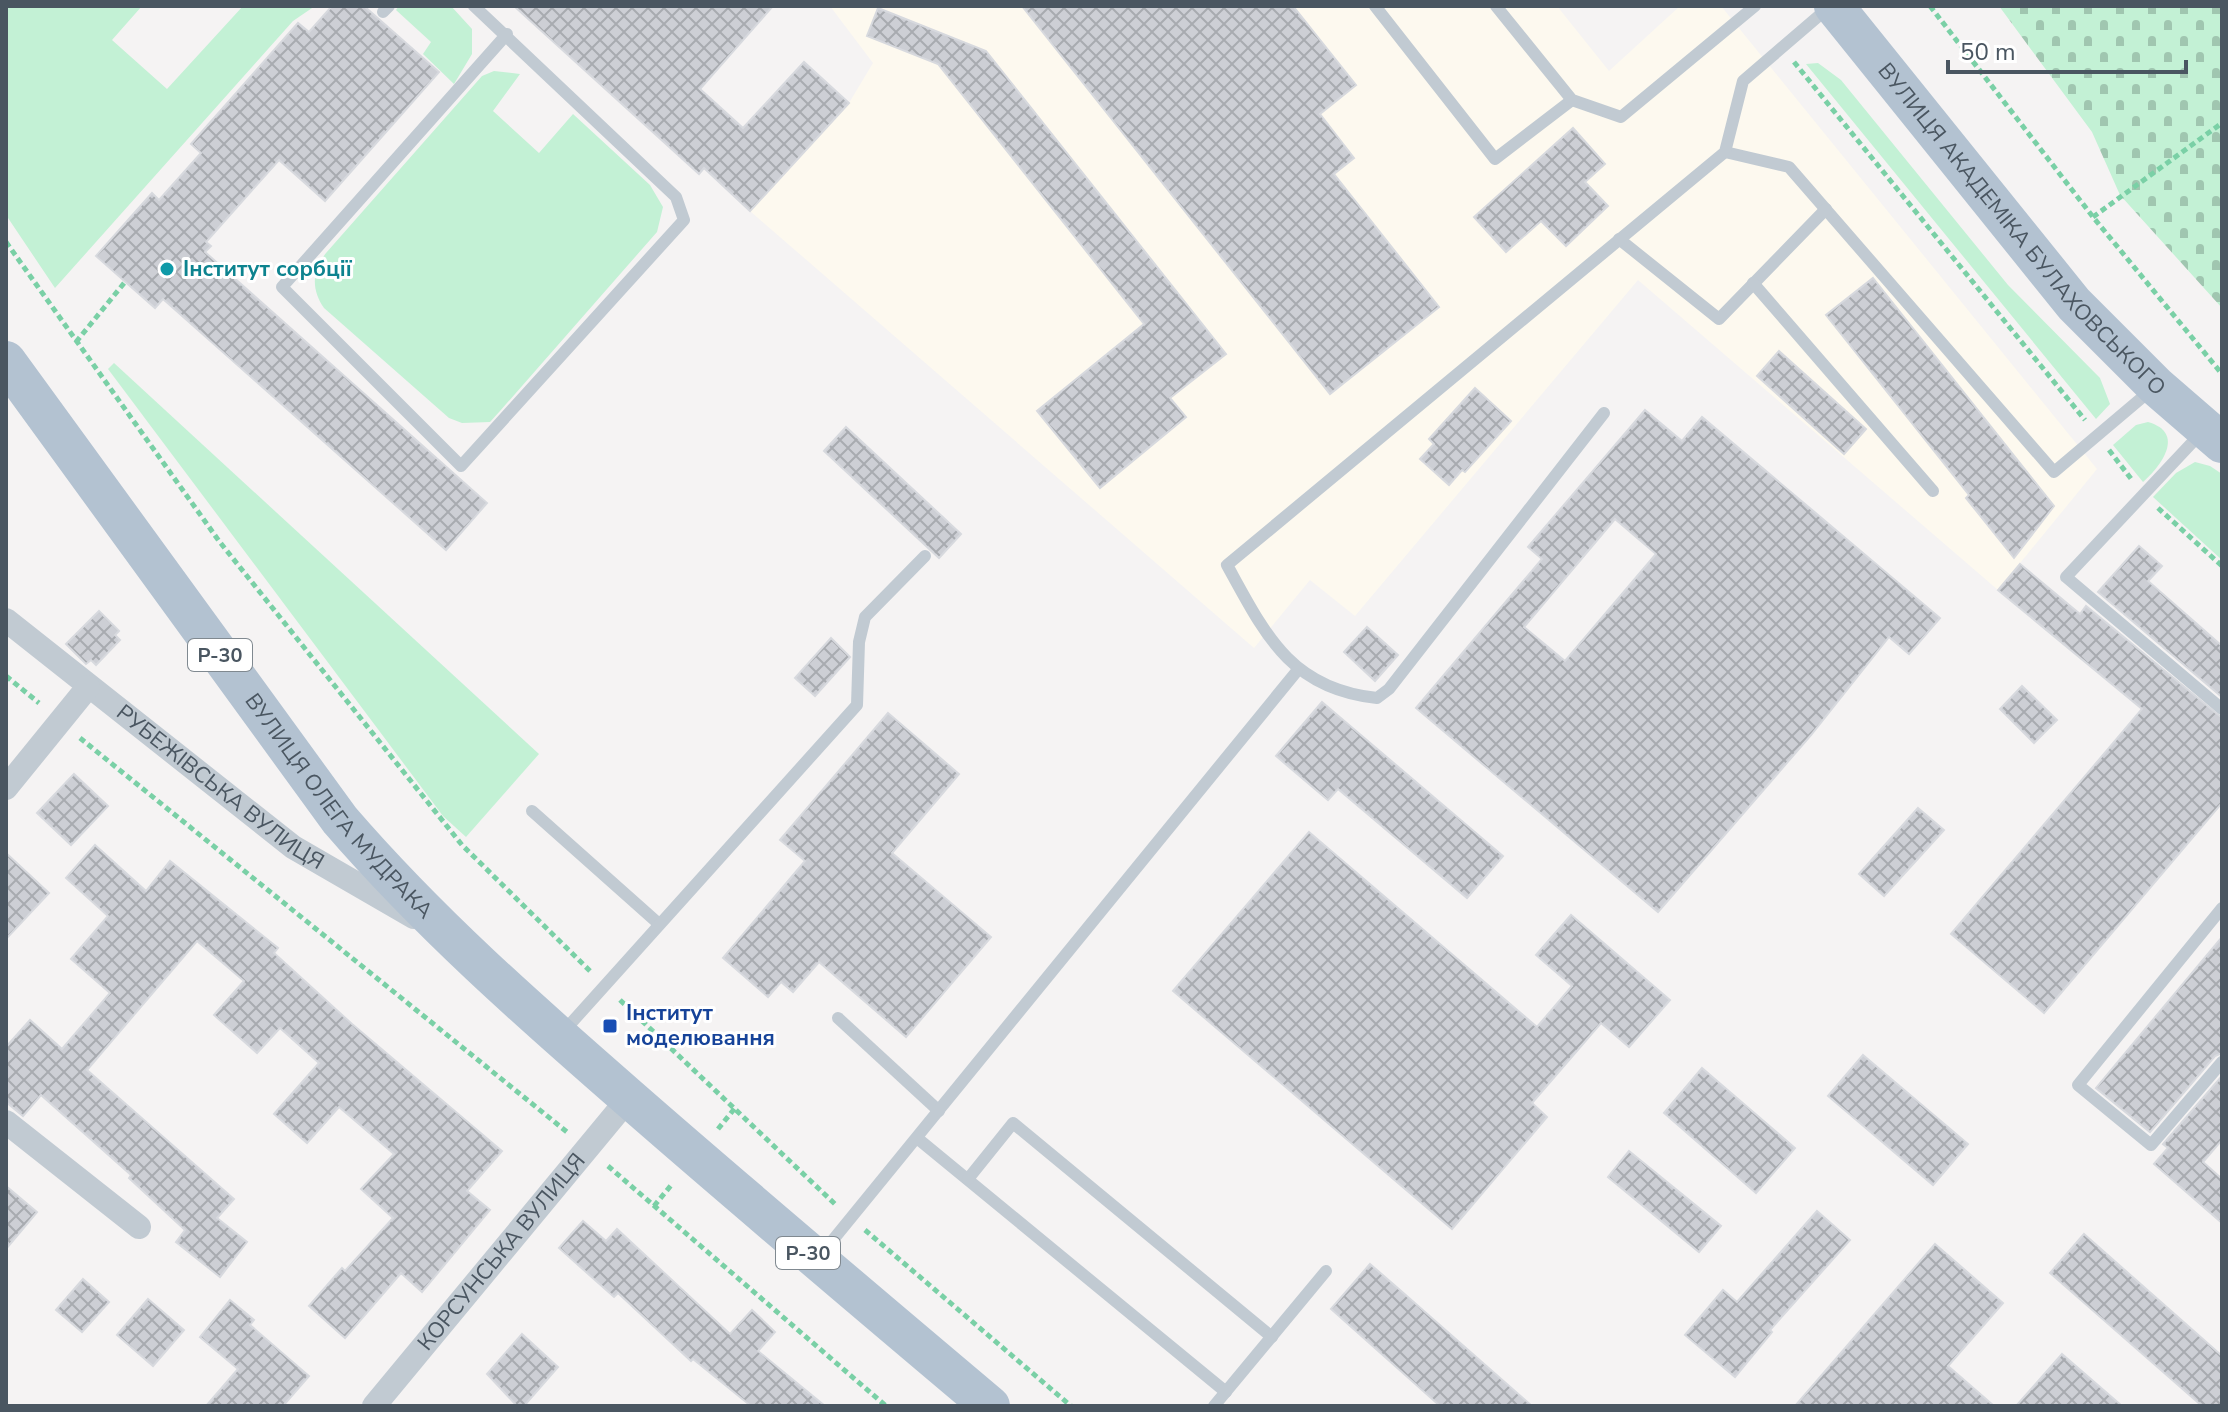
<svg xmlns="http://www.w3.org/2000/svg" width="2228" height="1412" viewBox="0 0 2228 1412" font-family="'Nunito Sans',sans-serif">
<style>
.commercial{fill:#fdf9ef}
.grass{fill:#c3f1d5}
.cemetery{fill:url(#cemetery-stones)}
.building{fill:url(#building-cross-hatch);stroke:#d7d9de;stroke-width:2;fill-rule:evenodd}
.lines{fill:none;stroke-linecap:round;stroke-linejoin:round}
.path{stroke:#7ad0a6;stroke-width:5;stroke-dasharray:6 4;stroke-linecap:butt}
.lane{stroke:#c1cad2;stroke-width:12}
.street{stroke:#c1cad2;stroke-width:24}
.primary{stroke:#b3c2d1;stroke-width:40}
.culture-dot{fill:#0f9aa8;stroke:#fff;stroke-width:3}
.transit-dot{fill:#1a4fb4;stroke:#fff;stroke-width:3}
.labels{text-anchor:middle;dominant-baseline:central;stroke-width:6;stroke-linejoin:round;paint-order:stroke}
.shield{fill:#fff;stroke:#808990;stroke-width:2}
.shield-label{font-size:20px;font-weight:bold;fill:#4a5661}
.street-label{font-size:22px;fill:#4a5661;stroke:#fff}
.culture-label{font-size:22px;font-weight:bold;fill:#0d838f;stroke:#fff;text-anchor:start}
.transit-label{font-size:22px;font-weight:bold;fill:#164399;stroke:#fff;text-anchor:start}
</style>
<defs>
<pattern id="cemetery-stones" width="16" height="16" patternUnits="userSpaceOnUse" patternTransform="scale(2)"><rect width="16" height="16" fill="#c3f1d5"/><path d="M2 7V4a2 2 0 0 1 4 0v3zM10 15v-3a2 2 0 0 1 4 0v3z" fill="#a0c6b0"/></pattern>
<pattern id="building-cross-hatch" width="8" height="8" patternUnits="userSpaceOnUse" patternTransform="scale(2)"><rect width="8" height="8" fill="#cdcfd5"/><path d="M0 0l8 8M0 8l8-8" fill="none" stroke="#a8abb0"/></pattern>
</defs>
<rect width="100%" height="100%" fill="#f5f3f3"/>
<polygon class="commercial" points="830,6 1557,6 1609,71 1680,6 1721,6 2097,469 1998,590 1638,280 1355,616 1310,580 1254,648 750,211 849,103 873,63"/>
<g class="grass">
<polygon points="6,6 142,6 112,40 167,89 243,6 315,6 293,21 55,288 6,215"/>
<polygon points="399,6 451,6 472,29 472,54 454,84 423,54 431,42 396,10"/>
<polygon points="1818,63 1841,80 2008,285 2100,378 2110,404 2096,419 1806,64"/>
<path d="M 494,71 L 520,74 L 493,111 L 539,153 L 573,114 L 650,185 L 663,207 L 657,232 L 500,411 L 490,422 L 462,423 L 449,418 L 324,308 C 311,289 312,271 326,253 L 482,76 Z"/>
<polygon points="114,363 539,754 466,837 443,816 108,369"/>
<path d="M 2148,422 C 2186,433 2161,466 2143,482 L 2113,445 L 2136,425 Z"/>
<polygon points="2195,462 2210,466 2222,474 2222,560 2153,497 2176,473"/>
</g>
<polygon class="cemetery" points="1999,6 2222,6 2222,308 2120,195 2092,132"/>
<g class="building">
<polygon points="332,6 364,6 439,72 325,201 279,160 206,242 211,246 205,252 487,503 446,550 163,299 155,308 96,256 152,193 159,200 201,153 191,144 298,23 309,32"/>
<polygon points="514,6 773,6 700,89 743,128 804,62 849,103 750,211 704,168 699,174"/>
<polygon points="1022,6 1293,6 1356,85 1320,114 1354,158 1334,174 1439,307 1330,394"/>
<polygon points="878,8 986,51 1226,354 1170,398 1186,417 1100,488 1037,411 1144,324 938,64 867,36"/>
<polygon points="1573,128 1605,164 1585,182 1608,206 1566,246 1541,221 1506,252 1474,217"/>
<polygon points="1873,278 2054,506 2014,558 1966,498 1969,495 1826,315"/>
<polygon points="1779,351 1866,429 1844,454 1757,376"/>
<polygon points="1475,388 1511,421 1465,472 1462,470 1449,485 1420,459 1434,444 1429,439"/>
<path d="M 1645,410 L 1682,441 L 1702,417 L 1940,618 L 1909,654 L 1889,637 L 1811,735 L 1658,912 L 1416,708 L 1542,559 L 1528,547 ZM 1615,519 L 1656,554 L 1565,661 L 1524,627 Z"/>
<polygon points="846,427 961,534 939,558 824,451"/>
<polygon points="2139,546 2162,566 2148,581 2222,646 2222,697 2098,592"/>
<polygon points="2020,564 2080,614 2086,606 2222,718 2222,803 2044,1013 1951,934 2142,709 1998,590"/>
<polygon points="99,611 119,631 115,635 120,640 96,665 91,660 86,664 66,644"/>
<polygon points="1367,627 1398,655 1375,681 1344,652"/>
<polygon points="831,638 850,657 815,696 795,678"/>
<polygon points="2022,686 2057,720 2034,743 2000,709"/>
<polygon points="1322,702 1503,856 1467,898 1338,789 1328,800 1276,756"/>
<polygon points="888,713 959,774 892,853 991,937 906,1037 819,962 793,992 781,982 768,997 723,958 805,861 780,840"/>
<polygon points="74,774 108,806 71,845 37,813"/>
<polygon points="1918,808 1944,830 1884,896 1859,874"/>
<polygon points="1309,832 1537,1027 1572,986 1536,955 1571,915 1670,1000 1629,1047 1601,1023 1532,1103 1547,1117 1452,1229 1173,991"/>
<polygon points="95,845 146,891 170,861 278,948 274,953 352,1024 502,1151 467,1191 490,1210 422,1292 401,1273 345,1338 309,1306 342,1268 345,1271 393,1218 361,1189 394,1154 339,1107 307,1143 274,1114 319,1063 280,1028 257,1053 214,1015 244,981 197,941 87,1070 234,1199 217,1218 247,1242 220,1277 176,1242 185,1230 129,1178 131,1175 41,1095 23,1116 6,1102 6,1047 30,1020 62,1049 110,993 71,959 108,916 66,878"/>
<polygon points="6,853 49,893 6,939"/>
<polygon points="2222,937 2222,1053 2215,1056 2150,1132 2096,1088"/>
<polygon points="1863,1055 1968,1144 1933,1185 1828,1096"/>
<polygon points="1702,1068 1795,1148 1756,1193 1664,1113"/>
<polygon points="2222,1076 2222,1140 2203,1162 2222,1179 2222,1223 2154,1164 2168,1148 2163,1144"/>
<polygon points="1629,1151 1721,1226 1699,1252 1608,1177"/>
<polygon points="6,1186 37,1212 6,1249"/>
<polygon points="1817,1211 1850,1240 1770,1330 1772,1332 1735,1377 1685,1335 1723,1290 1737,1302"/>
<polygon points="583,1221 606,1241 617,1229 730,1334 752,1310 775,1332 758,1351 825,1406 751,1406 693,1359 691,1361 618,1293 614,1297 559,1248"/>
<polygon points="2084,1234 2222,1356 2222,1406 2202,1406 2050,1273"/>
<polygon points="1935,1244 2003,1303 1948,1366 1994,1406 1795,1406"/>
<polygon points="1370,1264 1400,1290 1532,1406 1440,1406 1331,1309"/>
<polygon points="83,1279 109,1302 82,1332 56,1310"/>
<polygon points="148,1299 184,1330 153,1366 117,1335"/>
<polygon points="230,1300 254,1320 250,1325 309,1376 283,1406 206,1406 238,1369 200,1337"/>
<polygon points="522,1334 558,1367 524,1406 517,1406 487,1374"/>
<polygon points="2062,1354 2122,1406 2016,1406"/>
</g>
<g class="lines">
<g class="path">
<polyline points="1930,6 2093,217 2222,374"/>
<polyline points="1794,62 2085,420"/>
<polyline points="2093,217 2222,123"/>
<polyline points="6,242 219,541 462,845 590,971"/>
<polyline points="76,342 125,282"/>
<polyline points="2109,450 2132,480"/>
<polyline points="2158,508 2222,566"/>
<polyline points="6,676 39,703"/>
<polyline points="80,738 567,1132"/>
<polyline points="620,1000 836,1205"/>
<polyline points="718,1129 735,1108"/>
<polyline points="608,1166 886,1406"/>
<polyline points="654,1206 673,1183"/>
<polyline points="865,1230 1071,1406"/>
</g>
<g class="lane">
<polyline points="474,6 676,197 684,220 461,466 282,287 507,34"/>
<polyline points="1375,6 1495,159 1572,100"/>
<polyline points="1496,6 1572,100 1621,117 1755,6"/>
<polyline points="383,12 389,6"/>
<polyline points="1725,152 1789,167 2054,472 2151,390"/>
<polyline points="1619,239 1719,319 1826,209"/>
<polyline points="1753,283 1933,491"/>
<path d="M 1604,413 L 1389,689 L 1377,698 C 1290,689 1265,634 1227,565 L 1725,152 L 1743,81 L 1828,8"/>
<polyline points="2203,431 2066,577 2222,709"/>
<polyline points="532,811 659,924"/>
<polyline points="2222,908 2078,1085 2151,1145 2222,1062"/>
<polyline points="838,1018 939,1111"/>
<polyline points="564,1031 857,705 859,642 865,617 925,556"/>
<polyline points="917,1138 1226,1392"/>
<polyline points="968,1179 1013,1123 1272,1337"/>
<polyline points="819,1257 1297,671"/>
<polyline points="1214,1406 1326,1271"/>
</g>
<g class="street">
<path id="s1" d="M 6,620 L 293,847 L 414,917"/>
<polyline points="6,788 88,687"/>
<polyline points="6,1122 139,1227"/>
<path id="s2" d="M 374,1406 L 629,1098"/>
</g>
<g class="primary">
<path id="s3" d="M 1834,6 L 2074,304 L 2156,386 L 2222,443"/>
<path id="s4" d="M 6,361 L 340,820 C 428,922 528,1010 629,1098 C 748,1202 869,1304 990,1406"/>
</g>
</g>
<circle class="culture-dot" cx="167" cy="269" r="8"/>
<rect class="transit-dot" x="602" y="1018" width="16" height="16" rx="4"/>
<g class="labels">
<g class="shield">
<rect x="188" y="639" width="64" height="32" rx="6"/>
<rect x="776" y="1237" width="64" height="32" rx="6"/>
</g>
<g class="shield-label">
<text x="220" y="655">Р-30</text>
<text x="808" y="1253">Р-30</text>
</g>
<g class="street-label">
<text stroke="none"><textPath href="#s3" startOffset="292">ВУЛИЦЯ АКАДЕМІКА БУЛАХОВСЬКОГО</textPath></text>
<text stroke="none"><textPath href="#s1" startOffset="272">РУБЕЖІВСЬКА ВУЛИЦЯ</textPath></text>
<text stroke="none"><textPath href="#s4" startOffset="556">ВУЛИЦЯ ОЛЕГА МУДРАКА</textPath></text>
<text stroke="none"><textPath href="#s2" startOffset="200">КОРСУНСЬКА ВУЛИЦЯ</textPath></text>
</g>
<g class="culture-label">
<text x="183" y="269">Інститут сорбції</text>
</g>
<g class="transit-label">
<text x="626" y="1013">Інститут<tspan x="626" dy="25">моделювання</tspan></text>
</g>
</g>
<rect width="2228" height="1412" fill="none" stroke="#4a5661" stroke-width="16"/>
<path d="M1948 60v12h238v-12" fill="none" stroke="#4a5661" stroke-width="4"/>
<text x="1960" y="60" font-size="24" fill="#4a5661" stroke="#ffffff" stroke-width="6" paint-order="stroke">50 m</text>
</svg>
